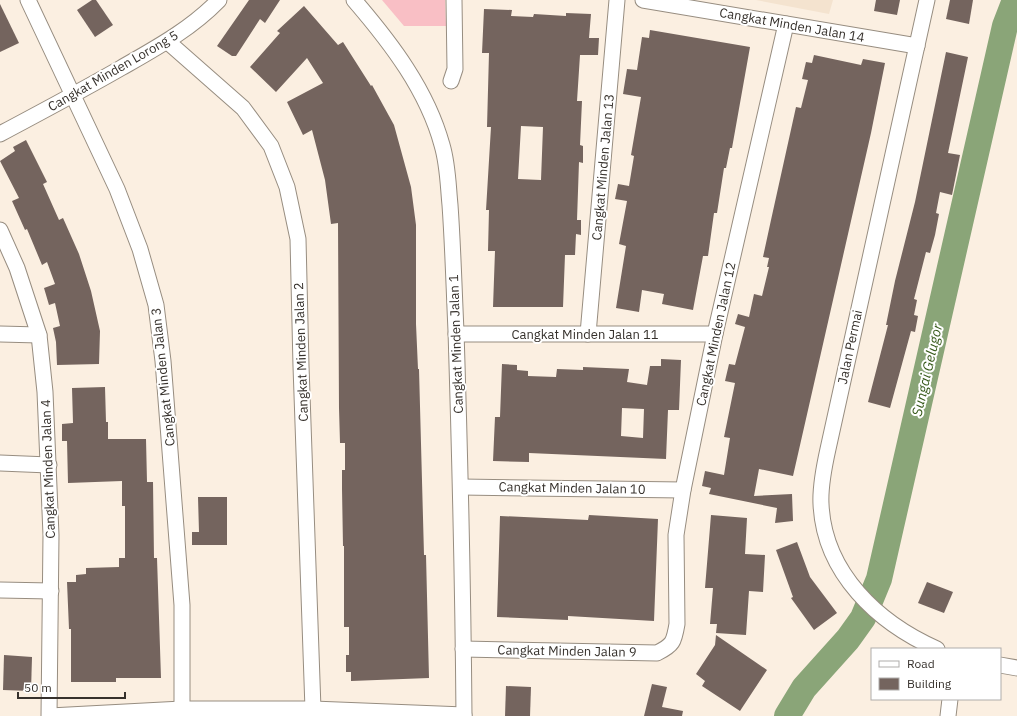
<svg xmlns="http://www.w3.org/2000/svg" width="1017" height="716" viewBox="0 0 1017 716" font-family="'IBM Plex Sans',sans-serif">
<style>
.built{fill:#f4e3cf}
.green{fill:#f9bfc5}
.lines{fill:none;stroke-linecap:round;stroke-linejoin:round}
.river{stroke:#8aa578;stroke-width:26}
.building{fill:#74645e;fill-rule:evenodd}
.minor-casing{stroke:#978d80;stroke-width:17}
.minor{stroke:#fff;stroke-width:15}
.labels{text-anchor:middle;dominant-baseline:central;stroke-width:4;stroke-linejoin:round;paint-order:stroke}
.street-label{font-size:13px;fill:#36312c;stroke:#fff}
.water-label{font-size:14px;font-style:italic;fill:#365919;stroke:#fff}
</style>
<rect width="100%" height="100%" fill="#fbefe1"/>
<polygon class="built" points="756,0 833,0 829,14"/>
<polygon class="green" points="382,0 445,0 446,26 404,26"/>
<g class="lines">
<polyline class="river" points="787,716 804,688 848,639 863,618 879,579 1005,26 1015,0"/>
</g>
<g class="building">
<polygon points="92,0 96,0 113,25 95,37 77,10"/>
<polygon points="249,0 280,0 265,23 260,19 236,56 232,56 217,46"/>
<polygon points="876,0 900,0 897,15 874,11"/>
<polygon points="950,0 973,0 969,24 946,19"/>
<polygon points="0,4 19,43 0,52"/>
<polygon points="304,6 338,45 343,42 371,86 372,85 394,125 411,187 416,225 416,324 418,369 419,369 424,555 426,555 429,678 351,681 351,672 346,672 346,655 349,655 349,627 344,627 344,546 343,546 342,489 342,470 345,470 345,443 340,443 339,408 338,223 331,224 325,180 312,130 303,135 287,102 323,83 307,58 276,92 250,67 280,33 277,31"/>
<path d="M 484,9 L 512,10 L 511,16 L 533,17 L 534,14 L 566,16 L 566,13 L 591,14 L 589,38 L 599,38 L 598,55 L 580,55 L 577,101 L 582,101 L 580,145 L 583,146 L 583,163 L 579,162 L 577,220 L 581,220 L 581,235 L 576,234 L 575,255 L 565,255 L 563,307 L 493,307 L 495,251 L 488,251 L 489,210 L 486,210 L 491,127 L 487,127 L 489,53 L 482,53 ZM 521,126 L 543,127 L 541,180 L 518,179 Z"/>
<polygon points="650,30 750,47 732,148 730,148 726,168 724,168 717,213 714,213 708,256 703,256 693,310 662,304 664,294 642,290 639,312 616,308 626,246 619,244 627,201 615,199 618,184 629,186 634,156 631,155 641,97 623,94 627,69 637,70 642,37 649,38"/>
<polygon points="946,52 968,57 948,153 960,155 952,195 940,192 936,213 939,214 935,235 930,253 926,252 914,299 917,300 914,315 918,316 915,332 911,331 890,408 868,402 888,325 886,325 895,281 915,202"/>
<polygon points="814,55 861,65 863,59 885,63 871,133 793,476 759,469 754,496 792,494 793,521 775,523 777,508 709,494 711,488 702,486 705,471 724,475 730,438 724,437 735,383 725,381 729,364 735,365 745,327 735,324 738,314 749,317 754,294 762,296 769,267 767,267 769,258 763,257 771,220 796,107 801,108 808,80 802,79 806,62 812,63"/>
<polygon points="26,140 47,182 43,184 59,220 63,218 79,254 91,291 100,331 99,364 57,365 56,342 53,328 60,326 55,303 49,305 44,288 55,284 47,262 42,265 27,229 25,230 12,201 19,198 0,161 15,151 13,147"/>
<path d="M 661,359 L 681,360 L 679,410 L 668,410 L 666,459 L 529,453 L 529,462 L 493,461 L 495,417 L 500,417 L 502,364 L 517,365 L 517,370 L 528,371 L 528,376 L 556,377 L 557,369 L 583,370 L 583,367 L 629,369 L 627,382 L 647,385 L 650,366 L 661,366 ZM 622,408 L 644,409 L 643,438 L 621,436 Z"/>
<polygon points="105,387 106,422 108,422 108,439 146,439 147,482 153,482 154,558 157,558 161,678 116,678 116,682 71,682 71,629 69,629 67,582 76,582 76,575 86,574 86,568 119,567 119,558 125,558 125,506 122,506 122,481 68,483 67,441 62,441 62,424 73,423 72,388"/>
<polygon points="198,497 227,497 227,545 192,545 192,532 199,532"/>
<polygon points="589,515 658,519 654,621 568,616 568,620 497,617 500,516 588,520"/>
<polygon points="711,515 747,518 745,554 765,555 763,592 749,591 746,635 716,633 717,624 710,624 713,588 705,588"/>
<polygon points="797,542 810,577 837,613 814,630 791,598 793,597 776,550"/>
<polygon points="927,582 953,592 944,613 918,603"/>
<polygon points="716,635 767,670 740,711 702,686 705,681 696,674 715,645"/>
<polygon points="4,655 32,657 31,691 3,690"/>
<polygon points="652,684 667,687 662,707 683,711 682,716 644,716"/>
<polygon points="506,686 531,687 530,716 505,716"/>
</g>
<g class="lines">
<g class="minor-casing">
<g id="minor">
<polyline points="28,0 117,189 140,249 156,305 163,361 182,605 182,709"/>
<path d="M 354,0 C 391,43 427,90 442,145 C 448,165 448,185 450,205 C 453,247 454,289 456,331 C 460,460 463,588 464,716"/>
<polyline points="643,0 917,46"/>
<path d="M 927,0 L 828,449 C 824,467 820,486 821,504 C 824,573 878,623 937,649"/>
<polyline points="168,42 243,108 271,146 287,187 298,239 301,366 313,709"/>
<polyline points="451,81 455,69 454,0"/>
<path d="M 0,134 C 41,112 81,91 121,68 C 156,48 191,29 219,0"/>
<polyline points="0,230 17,268 39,335 45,392 51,535 49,716"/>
<polyline points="0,334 39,335"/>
<polyline points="456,334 715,334"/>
<polyline points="588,334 617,0"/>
<polyline points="0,463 49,465"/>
<polyline points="461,487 683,490"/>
<polyline points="0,590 51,591"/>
<path d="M 463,649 L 657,653 C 673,645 674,642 677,624 L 676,535 L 683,490 L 715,334 L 786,24"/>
<polyline points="1000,665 1017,668"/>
<polyline points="50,716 182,709 313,709 464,715"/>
<polyline points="948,716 950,699"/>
</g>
</g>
<use href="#minor" class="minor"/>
</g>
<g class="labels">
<g class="street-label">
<text transform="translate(792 25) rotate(10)">Cangkat Minden Jalan 14</text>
<text transform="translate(113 71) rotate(-30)">Cangkat Minden Lorong 5</text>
<text transform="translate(603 167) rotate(-85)">Cangkat Minden Jalan 13</text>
<text x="585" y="334">Cangkat Minden Jalan 11</text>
<text transform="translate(716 334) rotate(-78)">Cangkat Minden Jalan 12</text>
<text transform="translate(456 344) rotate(-92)">Cangkat Minden Jalan 1</text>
<text transform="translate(850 347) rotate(-78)">Jalan Permai</text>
<text transform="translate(301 352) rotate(-92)">Cangkat Minden Jalan 2</text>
<text transform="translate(163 377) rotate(-96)">Cangkat Minden Jalan 3</text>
<text transform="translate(48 469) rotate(-92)">Cangkat Minden Jalan 4</text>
<text transform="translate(572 488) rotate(1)">Cangkat Minden Jalan 10</text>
<text transform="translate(567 651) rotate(1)">Cangkat Minden Jalan 9</text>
</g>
<g class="water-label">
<text transform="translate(927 370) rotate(-77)">Sungai Gelugor</text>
</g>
</g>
<rect x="871" y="648" width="130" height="52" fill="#ffffff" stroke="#afadab"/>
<rect x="879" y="661" width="20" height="6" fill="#ffffff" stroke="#afadab"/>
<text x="907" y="668" font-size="12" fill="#36312c">Road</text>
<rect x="879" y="678" width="20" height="12" fill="#74645e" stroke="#afadab"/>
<text x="907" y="688" font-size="12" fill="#36312c">Building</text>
<path d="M18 692v6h107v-6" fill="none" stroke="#36312c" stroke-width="2"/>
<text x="24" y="692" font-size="12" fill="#36312c" stroke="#ffffff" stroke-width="3" paint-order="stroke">50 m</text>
</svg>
